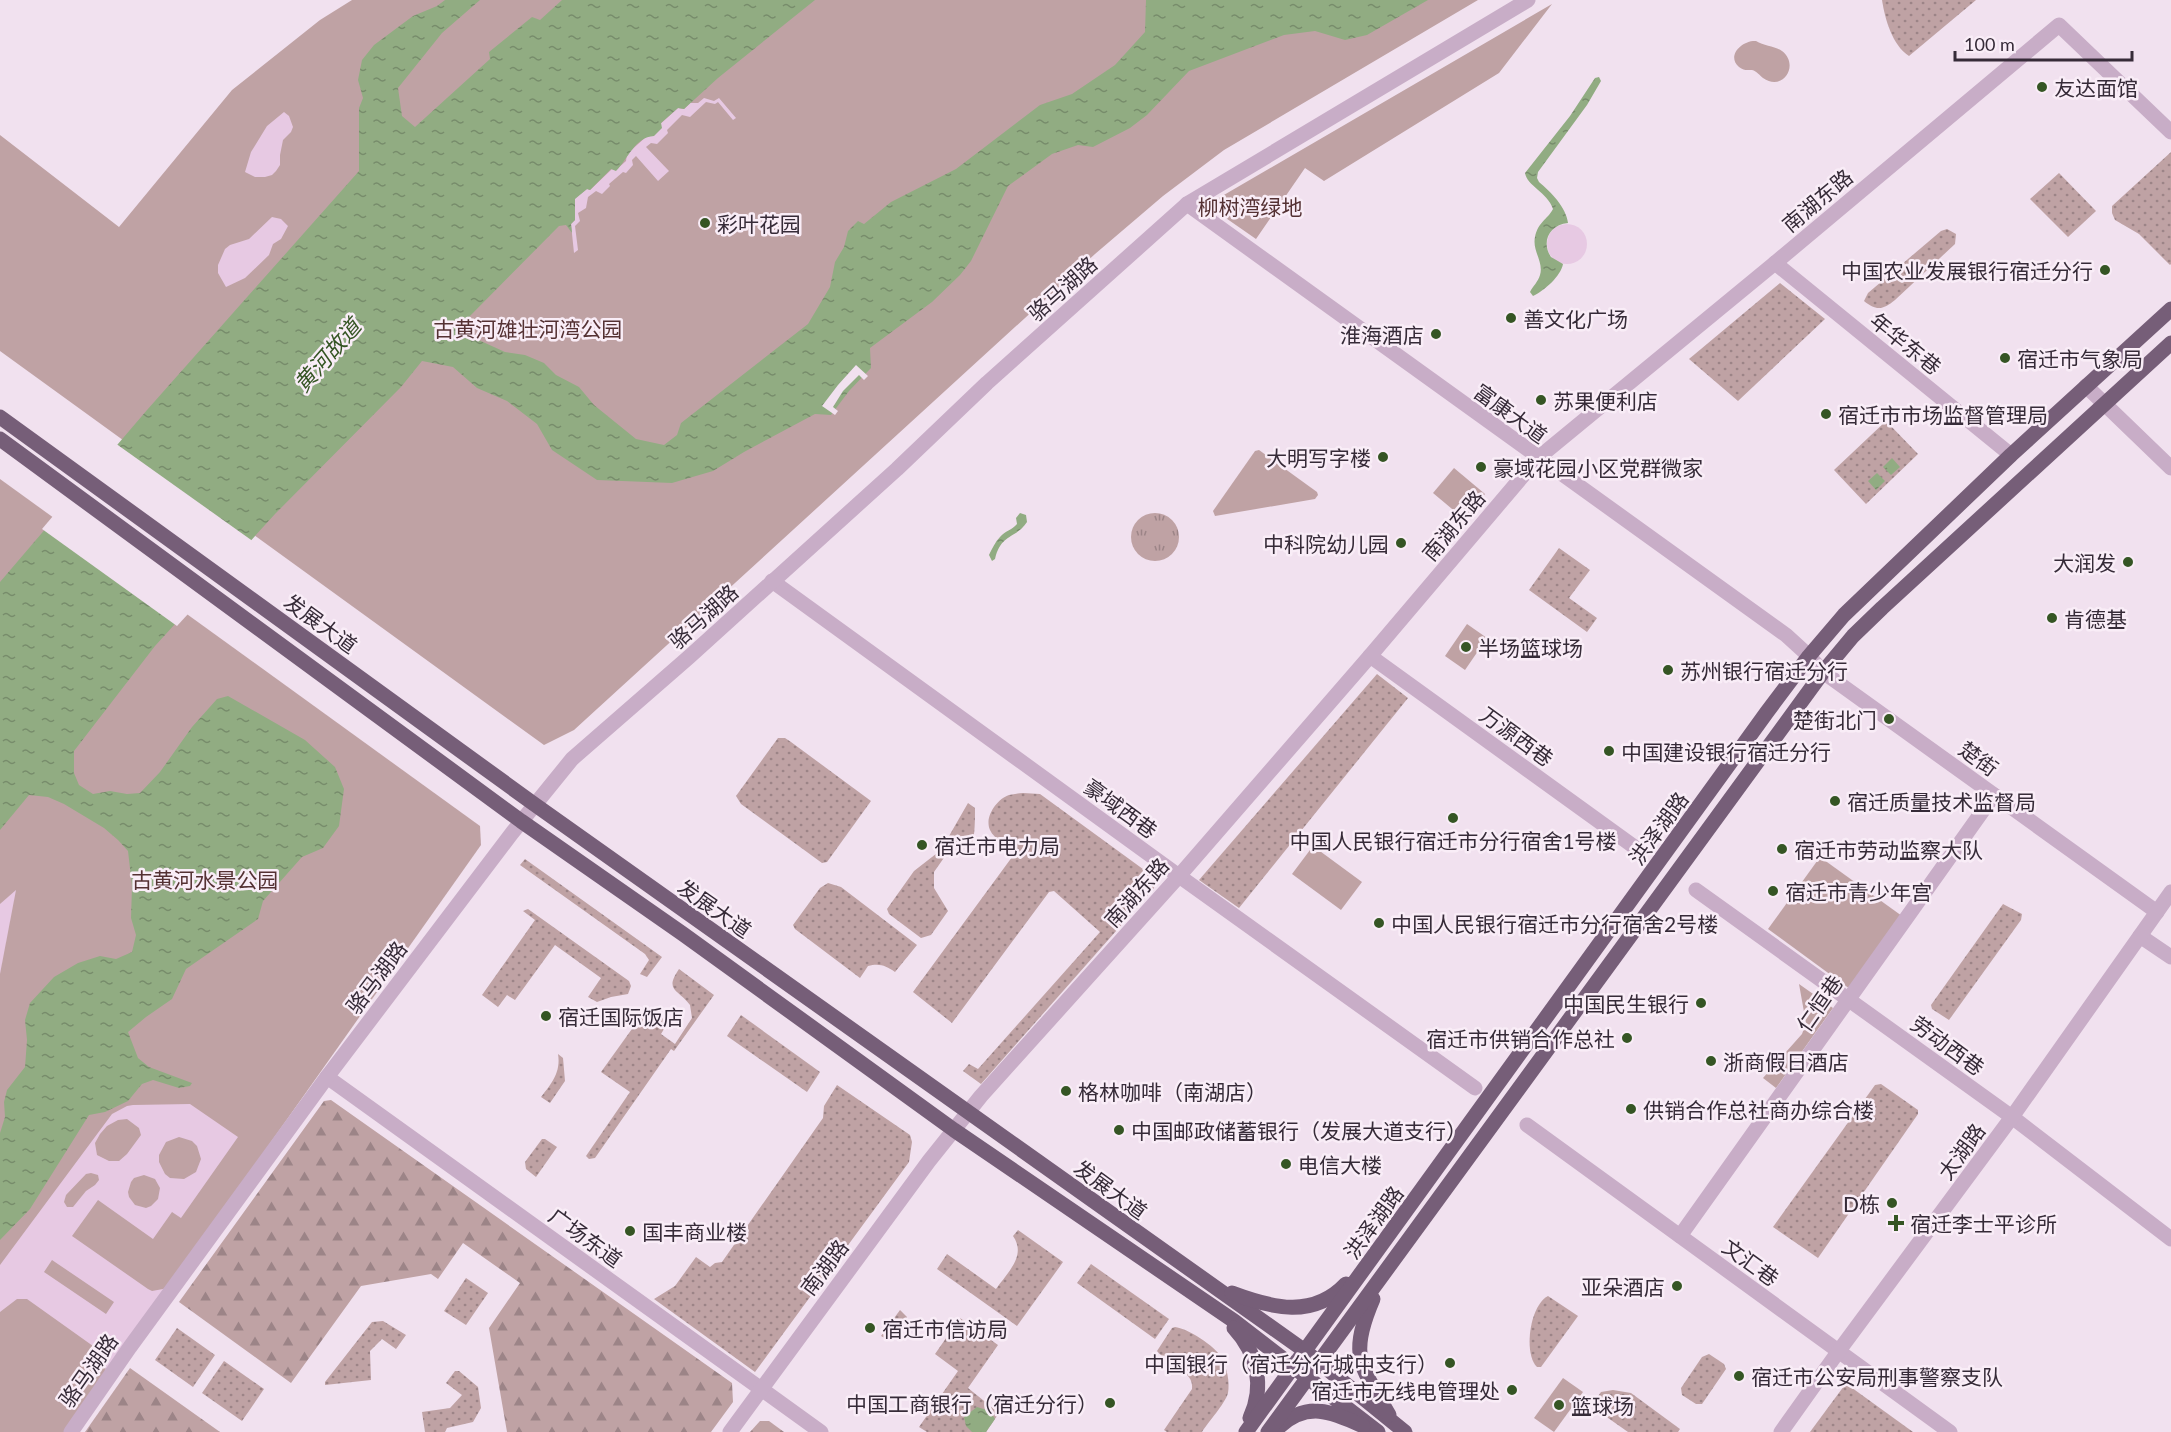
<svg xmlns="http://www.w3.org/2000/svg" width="2171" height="1432" viewBox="0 0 2171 1432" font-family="Lato,'Noto Sans SC',sans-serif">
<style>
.grass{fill:url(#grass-tufts)}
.forest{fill:url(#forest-firs)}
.park{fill:#bfa2a4}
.garden{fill:url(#garden-dots)}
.plaza{fill:#e7c9e3;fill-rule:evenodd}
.water{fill:url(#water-ripples)}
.pier{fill:#f1e1ef}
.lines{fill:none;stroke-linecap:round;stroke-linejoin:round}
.minor{stroke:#c8adc7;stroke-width:15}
.major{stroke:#765e78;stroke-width:15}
.poi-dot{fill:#355524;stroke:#f9edf7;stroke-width:2}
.labels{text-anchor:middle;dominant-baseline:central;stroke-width:5;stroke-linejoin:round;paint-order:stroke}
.poi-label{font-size:21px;fill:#362b38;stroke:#f9edf7;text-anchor:start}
.street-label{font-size:21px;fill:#362b38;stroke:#f9edf7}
.park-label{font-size:21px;fill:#543133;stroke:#f9edf7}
.water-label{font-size:22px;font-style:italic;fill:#355524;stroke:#f9edf7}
</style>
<defs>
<pattern id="grass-tufts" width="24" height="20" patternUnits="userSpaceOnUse" patternTransform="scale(1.5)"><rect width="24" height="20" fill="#bfa2a4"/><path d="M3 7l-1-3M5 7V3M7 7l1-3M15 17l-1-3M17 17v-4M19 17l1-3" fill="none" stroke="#9c8487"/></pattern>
<pattern id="forest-firs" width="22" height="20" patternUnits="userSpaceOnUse" patternTransform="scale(1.5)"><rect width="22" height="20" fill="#bfa2a4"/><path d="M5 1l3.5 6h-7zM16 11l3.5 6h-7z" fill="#9c8487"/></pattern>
<pattern id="garden-dots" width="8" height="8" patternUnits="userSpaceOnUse" patternTransform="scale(1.5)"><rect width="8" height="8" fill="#bfa2a4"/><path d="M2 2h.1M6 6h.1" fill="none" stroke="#9c8487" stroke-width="1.8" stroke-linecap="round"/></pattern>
<pattern id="water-ripples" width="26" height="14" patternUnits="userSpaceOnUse" patternTransform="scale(1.5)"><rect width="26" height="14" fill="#91ac82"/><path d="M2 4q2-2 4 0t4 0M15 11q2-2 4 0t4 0" fill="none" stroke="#778c6b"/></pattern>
</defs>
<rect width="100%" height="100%" fill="#f1e1ef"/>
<circle class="grass" cx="1155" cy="537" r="24"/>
<g class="forest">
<polygon points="331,1100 732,1383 733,1402 711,1432 507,1432 489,1328 520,1283 463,1243 438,1279 431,1274 361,1286 291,1383 179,1302 324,1101"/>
<polygon points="130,1368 220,1432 85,1432"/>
<polygon points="760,1421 769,1421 784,1432 750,1432"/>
</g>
<g class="park">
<polygon points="352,0 1478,0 1224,150 1163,196 1095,254 574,730 544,745 0,351 0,135 119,227 232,90 320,20"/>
<polygon points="1552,4 1499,73 1324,181 1305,168 1256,239 1220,214 1217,199"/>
<path d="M 1756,41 C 1764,46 1775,46 1782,51 C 1800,65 1783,92 1763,78 C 1760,76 1757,71 1752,70 C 1747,70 1744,71 1739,67 C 1726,56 1742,40 1756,41 Z"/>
<polygon points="1259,450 1317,492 1318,495 1315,499 1215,516 1213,511 1255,451"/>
<polygon points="1454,468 1485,494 1464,519 1433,493"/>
<polygon points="0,479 480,826 481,845 66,1432 0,1432"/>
<polygon points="1467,624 1487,638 1465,670 1445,656"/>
<polygon points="1313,846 1362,882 1341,910 1292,874"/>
<polygon points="1820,857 1902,916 1850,989 1768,929"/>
<polygon points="1799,984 1833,1008 1776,1088 1763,1078 1802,1034 1806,1023"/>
<polygon points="1563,1378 1583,1392 1554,1432 1534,1418"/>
</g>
<g class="garden">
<path d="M 1882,0 L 1976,0 L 1909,56 C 1892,45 1885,19 1882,0 Z"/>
<polygon points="2171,152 2171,264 2170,265 2139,234 2115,220 2112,213 2112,206"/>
<polygon points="2059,173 2096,211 2068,237 2030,199"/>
<path d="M 1947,229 L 1956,234 L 1955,244 L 1895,300 C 1883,310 1876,311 1864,301 L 1868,293 L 1941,231 Z"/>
<polygon points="1780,283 1825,319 1738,401 1689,359"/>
<polygon points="1886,421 1918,454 1866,504 1834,470"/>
<polygon points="1559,548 1590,570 1569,598 1597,618 1587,632 1529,590"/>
<polygon points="1377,674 1408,698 1239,908 1199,880"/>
<polygon points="778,738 785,738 791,742 871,801 827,862 822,863 741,804 736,796"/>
<path d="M 1023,793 L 1040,794 L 1147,872 L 1154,888 L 981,1084 L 963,1071 L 969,1064 L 978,1069 L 1100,932 L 1054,891 L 1049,892 L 952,1023 L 913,992 L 1015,853 C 1009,844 994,840 990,830 C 984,817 997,799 1009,795 C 1014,794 1019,793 1023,793 Z"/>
<path d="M 968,803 L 975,808 C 975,819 975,835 972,845 L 957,847 L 948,852 L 934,872 L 934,888 L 948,911 L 931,935 L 921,938 L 889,914 L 887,909 L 914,871 L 941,850 Z"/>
<polygon points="525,859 662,957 647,977 640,974 649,960 645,954 520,865"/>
<path d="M 828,883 L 841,887 L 917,945 L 895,972 C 886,966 880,963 868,966 L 860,978 L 795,929 L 793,925 L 820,888 Z"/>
<polygon points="2003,904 2022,914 2021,920 1949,1020 1932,1009 1931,1005"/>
<polygon points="528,909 629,981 631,986 628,994 611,997 597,1002 588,997 601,978 555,945 515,1000 507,995 498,1007 482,995 535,920 523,911"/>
<path d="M 679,969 L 714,995 L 674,1051 L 671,1049 L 595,1158 L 589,1159 L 586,1156 L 630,1092 L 601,1072 L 647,1008 L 664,1019 L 663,1022 L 667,1024 L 661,1034 L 675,1044 L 692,1018 L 690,1005 C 678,989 664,991 679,969 Z"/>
<polygon points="741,1015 820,1072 807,1092 727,1036"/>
<path d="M 558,1054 L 563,1058 L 565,1081 L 550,1103 L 541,1097 C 552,1083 561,1072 558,1054 Z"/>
<polygon points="1881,1084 1918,1110 1918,1114 1818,1258 1773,1227 1875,1085"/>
<polygon points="837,1085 910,1135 912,1142 909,1162 755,1372 654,1299 675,1286 696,1257 710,1267 715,1263 722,1262 823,1118 824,1106"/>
<polygon points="542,1139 545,1139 557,1147 536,1177 526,1169 525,1162"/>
<path d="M 1018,1230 L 1063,1262 L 1017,1326 L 937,1269 L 947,1254 L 996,1289 C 1007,1273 1027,1256 1013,1236 Z"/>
<polygon points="1091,1264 1169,1319 1155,1339 1077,1283"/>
<polygon points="466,1278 488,1293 466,1325 444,1311"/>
<path d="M 1548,1296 L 1578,1316 L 1541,1367 L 1537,1367 C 1523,1353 1530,1305 1548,1296 Z"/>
<polygon points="900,1310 907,1317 890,1341 881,1336"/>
<polygon points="960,1318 998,1345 968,1388 999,1413 986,1432 927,1432 919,1427 958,1371 935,1354"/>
<polygon points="383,1321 406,1335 396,1349 382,1339 370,1351 371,1380 325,1385 325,1382 372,1322"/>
<path d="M 1175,1327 C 1187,1328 1215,1346 1221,1357 C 1227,1366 1230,1383 1228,1393 C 1225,1404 1208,1422 1202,1432 L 1167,1432 L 1164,1430 L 1192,1389 C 1195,1371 1166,1363 1157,1351 L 1172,1328 Z"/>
<polygon points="177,1328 215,1355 193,1387 155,1360"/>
<polygon points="1709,1354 1724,1364 1726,1369 1702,1404 1696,1404 1682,1395 1681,1388 1702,1357"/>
<polygon points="224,1361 264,1389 242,1421 202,1393"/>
<polygon points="455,1371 459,1371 478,1387 481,1408 473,1422 447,1428 445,1432 425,1432 422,1412 450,1408 462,1395 446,1383"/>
<polygon points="1848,1385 1913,1432 1810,1432 1844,1386"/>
<polygon points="1613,1390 1631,1393 1680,1429 1678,1432 1628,1432 1591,1406 1601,1392"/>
</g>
<g class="plaza">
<polygon points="704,98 714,101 719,98 736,118 733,120 718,102 715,104 706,102 690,117 682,115 667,130 668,133 657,144 651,143 646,147 669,171 658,181 636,156 632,160 633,165 626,173 623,172 609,184 610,186 602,194 596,191 588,197 586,208 578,213 580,221 575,226 578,250 574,253 571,224 575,220 574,199 587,189 590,190 612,169 616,170 626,161 627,154 678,108 684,109 690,103 698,103"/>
<polygon points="284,112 289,116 293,127 291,132 283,140 280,155 280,165 276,171 272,175 265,177 255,177 245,172 251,152 267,126"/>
<polygon points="272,217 281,219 288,226 281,239 273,244 269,255 245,278 226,287 218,273 218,265 225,249 230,245 249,239"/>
<circle cx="1567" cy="244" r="20"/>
<polygon points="16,890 0,974 0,904"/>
<path d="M 190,1104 L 238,1137 L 181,1218 L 172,1212 L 153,1239 L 98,1200 L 72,1236 L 148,1289 L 152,1291 L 174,1287 L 107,1379 L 104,1359 L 100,1351 L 27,1299 L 17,1299 L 0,1312 L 0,1265 L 112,1114 L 127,1106 L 133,1105 ZM 127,1119 L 139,1128 L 141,1135 L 127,1154 L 119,1161 L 109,1161 L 97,1155 L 95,1143 L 100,1134 L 107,1126 L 118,1120 ZM 179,1137 L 192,1141 L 197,1146 L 201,1159 L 196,1172 L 184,1179 L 170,1178 L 165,1174 L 159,1162 L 159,1155 L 166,1142 ZM 91,1173 L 98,1175 L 99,1180 L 95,1185 L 86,1191 L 73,1207 L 67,1207 L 64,1202 L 66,1195 L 86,1174 ZM 144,1175 L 155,1179 L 160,1188 L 158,1199 L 151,1206 L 146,1208 L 135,1205 L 129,1197 L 128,1192 L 131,1182 L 134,1178 ZM 52,1260 L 114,1302 L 106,1314 L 44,1272 Z"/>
</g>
<g class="water">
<path d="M 445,0 L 480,0 L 442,33 L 398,88 L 402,116 L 415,127 L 490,59 L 489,52 L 532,17 L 540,20 L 562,0 L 815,0 L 718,78 L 684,109 L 678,108 L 661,123 L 662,128 L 654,136 C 635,137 628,159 616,171 L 611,169 L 590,190 L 587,189 L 575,199 L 575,220 L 571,224 L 572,233 L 566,225 L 559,226 L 466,320 L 472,337 L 505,352 L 525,355 L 544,363 L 556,375 L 579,387 L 594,405 L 636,439 L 664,445 L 677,435 L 681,423 L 808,324 L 830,287 L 835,262 L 844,247 L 848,231 L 858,221 L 864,224 L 891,202 L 956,169 L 1040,105 L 1072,94 L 1115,65 L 1145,32 L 1146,0 L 1428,0 L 1367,35 L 1345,40 L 1315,31 L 1284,35 L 1189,71 L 1147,115 L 1130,128 L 1093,147 L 1078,145 L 1052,154 L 1008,186 L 971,261 L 960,275 L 932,302 L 870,348 L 871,368 L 849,391 L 831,415 L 815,414 L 744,452 L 713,471 L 672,483 L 597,480 L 552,450 L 537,424 L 507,401 L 477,388 L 453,367 L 422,361 L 401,387 L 275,514 L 155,646 L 74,751 L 74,773 L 79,785 L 93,794 L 110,791 L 127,794 L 140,793 L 160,772 L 192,727 L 217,699 L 228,696 L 305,740 L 335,767 L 344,789 L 339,826 L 323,848 L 302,857 L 263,901 L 258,919 L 186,969 L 172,999 L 146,1017 L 128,1032 L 138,1058 L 149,1067 L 192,1083 L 190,1086 L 179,1088 L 153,1080 L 142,1084 L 128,1101 L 105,1112 L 89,1115 L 30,1209 L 0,1240 L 0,1133 L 5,1117 L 4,1102 L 7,1090 L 25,1067 L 27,1040 L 25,1020 L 30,1003 L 54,977 L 78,963 L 100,956 L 116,959 L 132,952 L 136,935 L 131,918 L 132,886 L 128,851 L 118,840 L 104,828 L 64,804 L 48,797 L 29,795 L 0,830 L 0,582 L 147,410 L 359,171 L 359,108 L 363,98 L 358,80 L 362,60 L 374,45 L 413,16 L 437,6 Z"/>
<path d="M 1599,77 L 1601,81 L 1587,105 L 1538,172 L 1537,178 L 1539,182 C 1551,192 1566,207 1568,223 C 1549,225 1541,242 1551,257 L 1563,264 C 1561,276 1544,291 1533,296 L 1530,292 C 1533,286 1538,282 1540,275 C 1544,262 1532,251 1535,237 C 1538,222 1547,220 1553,209 C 1547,192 1527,186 1525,173 L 1570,116 L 1595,78 Z"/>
<polygon points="1892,458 1900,467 1891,475 1883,467"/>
<polygon points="1877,473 1885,481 1876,490 1868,481"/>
<path d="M 1020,513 L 1026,515 L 1027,522 C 1016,539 1001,533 995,559 L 992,561 L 989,555 C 992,549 995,542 1000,537 C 1005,531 1012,530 1017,524 L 1016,518 Z"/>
<polygon points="977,1407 990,1411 995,1419 986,1432 972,1432 966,1426 964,1417"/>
</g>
<g class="pier">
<polygon points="856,365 868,376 864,380 859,375 843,391 833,407 838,411 835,415 822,406 838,385"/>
<polygon points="115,443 254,542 177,626 42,529"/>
</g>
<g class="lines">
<g class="minor">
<polyline points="1187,204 1786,635 1809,656 1823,672 2157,912"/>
<polyline points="1775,263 2011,455"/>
<polyline points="2086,386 2171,468"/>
<polyline points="772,581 1179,876 1475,1088"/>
<polyline points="1370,656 1640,851"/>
<polyline points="1696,890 2012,1117 2171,1239"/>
<polyline points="2140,936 2171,957"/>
<polyline points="327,1077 821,1432"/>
<polyline points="1527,1125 1950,1432"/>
<polyline points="1680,1236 1994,795"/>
<polyline points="71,1432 130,1347 327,1077 512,833 572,759 689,657 897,469 987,383 1187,204 1528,0"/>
<polyline points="730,1432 929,1161 981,1096 1179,876 1370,656 1538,458 1775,263 2059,25 2171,132"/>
<polyline points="1781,1432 1838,1352 2012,1117 2171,892"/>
</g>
<g class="major">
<polyline points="0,417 534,804 1305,1351 1405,1432"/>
<polyline points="0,439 521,821 683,934 954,1130 1234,1321 1378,1432"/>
<path d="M 1232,1293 C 1272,1308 1313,1319 1346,1284"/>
<path d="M 1373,1299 C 1348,1357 1361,1365 1389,1415"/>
<path d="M 1234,1328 C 1257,1353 1265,1386 1250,1418"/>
<path d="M 1278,1428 C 1306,1401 1331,1411 1363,1426"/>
<polyline points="1246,1432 1767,712 1809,656 1844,615 2011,455 2171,309"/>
<polyline points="1268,1432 1823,672 1853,636 1882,608 2171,343"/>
</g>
</g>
<g class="poi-dot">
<circle cx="2042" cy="87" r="6"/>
<circle cx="705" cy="223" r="6"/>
<circle cx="2105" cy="270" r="6"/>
<circle cx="1511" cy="318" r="6"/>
<circle cx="1436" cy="334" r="6"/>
<circle cx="2005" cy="358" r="6"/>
<circle cx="1541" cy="400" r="6"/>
<circle cx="1826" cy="414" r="6"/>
<circle cx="1383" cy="457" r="6"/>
<circle cx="1481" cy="467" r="6"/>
<circle cx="1401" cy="543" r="6"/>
<circle cx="2128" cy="562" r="6"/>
<circle cx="2052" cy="618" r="6"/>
<circle cx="1466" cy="647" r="6"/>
<circle cx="1668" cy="670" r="6"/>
<circle cx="1889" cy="719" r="6"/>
<circle cx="1609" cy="751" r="6"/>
<circle cx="1835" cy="801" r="6"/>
<circle cx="1453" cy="818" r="6"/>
<circle cx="922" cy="845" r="6"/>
<circle cx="1782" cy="849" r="6"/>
<circle cx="1773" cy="891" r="6"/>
<circle cx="1379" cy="923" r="6"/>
<circle cx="1701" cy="1003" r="6"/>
<circle cx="546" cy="1016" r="6"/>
<circle cx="1627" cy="1038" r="6"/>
<circle cx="1711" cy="1061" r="6"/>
<circle cx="1066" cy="1091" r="6"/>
<circle cx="1631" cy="1109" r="6"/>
<circle cx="1119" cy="1130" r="6"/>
<circle cx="1286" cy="1164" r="6"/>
<circle cx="1892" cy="1203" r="6"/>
<path d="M1893 1214h6v6h6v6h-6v6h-6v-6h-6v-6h6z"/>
<circle cx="630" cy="1231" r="6"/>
<circle cx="1677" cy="1286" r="6"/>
<circle cx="870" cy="1328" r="6"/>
<circle cx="1450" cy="1363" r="6"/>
<circle cx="1739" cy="1376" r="6"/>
<circle cx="1512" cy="1390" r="6"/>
<circle cx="1110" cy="1403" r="6"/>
<circle cx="1559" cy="1405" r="6"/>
</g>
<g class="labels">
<g class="poi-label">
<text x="2054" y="87">友达面馆</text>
<text x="717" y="223">彩叶花园</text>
<text x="2093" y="270" text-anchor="end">中国农业发展银行宿迁分行</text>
<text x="1523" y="318">善文化广场</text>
<text x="1424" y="334" text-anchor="end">淮海酒店</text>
<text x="2017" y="358">宿迁市气象局</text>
<text x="1553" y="400">苏果便利店</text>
<text x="1838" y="414">宿迁市市场监督管理局</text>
<text x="1371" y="457" text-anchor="end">大明写字楼</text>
<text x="1493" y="467">豪域花园小区党群微家</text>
<text x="1389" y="543" text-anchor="end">中科院幼儿园</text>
<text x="2116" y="562" text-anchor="end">大润发</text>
<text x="2064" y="618">肯德基</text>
<text x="1478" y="647">半场篮球场</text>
<text x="1680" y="670">苏州银行宿迁分行</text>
<text x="1877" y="719" text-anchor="end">楚街北门</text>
<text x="1621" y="751">中国建设银行宿迁分行</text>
<text x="1847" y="801">宿迁质量技术监督局</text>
<text x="1453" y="840" text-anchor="middle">中国人民银行宿迁市分行宿舍1号楼</text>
<text x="934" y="845">宿迁市电力局</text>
<text x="1794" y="849">宿迁市劳动监察大队</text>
<text x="1785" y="891">宿迁市青少年宫</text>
<text x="1391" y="923">中国人民银行宿迁市分行宿舍2号楼</text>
<text x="1689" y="1003" text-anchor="end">中国民生银行</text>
<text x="558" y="1016">宿迁国际饭店</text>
<text x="1615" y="1038" text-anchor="end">宿迁市供销合作总社</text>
<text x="1723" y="1061">浙商假日酒店</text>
<text x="1078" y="1091">格林咖啡（南湖店）</text>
<text x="1643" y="1109">供销合作总社商办综合楼</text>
<text x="1131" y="1130">中国邮政储蓄银行（发展大道支行）</text>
<text x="1298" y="1164">电信大楼</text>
<text x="1880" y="1203" text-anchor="end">D栋</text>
<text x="1910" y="1223">宿迁李士平诊所</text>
<text x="642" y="1231">国丰商业楼</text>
<text x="1665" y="1286" text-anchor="end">亚朵酒店</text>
<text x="882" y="1328">宿迁市信访局</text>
<text x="1438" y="1363" text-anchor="end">中国银行（宿迁分行城中支行）</text>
<text x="1751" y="1376">宿迁市公安局刑事警察支队</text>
<text x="1500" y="1390" text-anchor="end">宿迁市无线电管理处</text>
<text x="1098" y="1403" text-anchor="end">中国工商银行（宿迁分行）</text>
<text x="1571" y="1405">篮球场</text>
</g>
<g class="street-label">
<text transform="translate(1817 200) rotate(-40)">南湖东路</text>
<text transform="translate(1062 288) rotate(-42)">骆马湖路</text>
<text transform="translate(1906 343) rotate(39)">年华东巷</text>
<text transform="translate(1511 413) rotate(36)">富康大道</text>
<text transform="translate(1453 525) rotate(-50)">南湖东路</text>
<text transform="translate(703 616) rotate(-42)">骆马湖路</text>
<text transform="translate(321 623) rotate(36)">发展大道</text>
<text transform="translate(1517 736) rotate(36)">万源西巷</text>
<text transform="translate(1979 758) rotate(36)">楚街</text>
<text transform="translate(1121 808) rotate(36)">豪域西巷</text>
<text transform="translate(1658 828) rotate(-54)">洪泽湖路</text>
<text transform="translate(1136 892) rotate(-48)">南湖东路</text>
<text transform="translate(715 908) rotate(35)">发展大道</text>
<text transform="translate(376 977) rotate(-53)">骆马湖路</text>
<text transform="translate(1819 1003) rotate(-55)">仁恒巷</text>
<text transform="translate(1948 1045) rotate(36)">劳动西巷</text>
<text transform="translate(1961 1151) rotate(-54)">太湖路</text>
<text transform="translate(1111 1189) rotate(36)">发展大道</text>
<text transform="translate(1373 1222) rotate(-54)">洪泽湖路</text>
<text transform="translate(586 1237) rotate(36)">广场东道</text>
<text transform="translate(1751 1262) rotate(36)">文汇巷</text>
<text transform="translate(824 1267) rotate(-53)">南湖路</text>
<text transform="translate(88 1370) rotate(-55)">骆马湖路</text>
</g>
<g class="park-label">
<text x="1250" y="206">柳树湾绿地</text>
<text x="528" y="328">古黄河雄壮河湾公园</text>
<text x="205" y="879">古黄河水景公园</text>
</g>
<g class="water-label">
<text transform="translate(327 355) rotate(-49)">黄河故道</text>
</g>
</g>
<path d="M1955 51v9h177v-9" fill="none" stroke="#362b38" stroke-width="3"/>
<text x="1964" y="51" font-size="18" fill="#362b38" stroke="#f9edf7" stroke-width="4.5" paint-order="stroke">100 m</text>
</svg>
